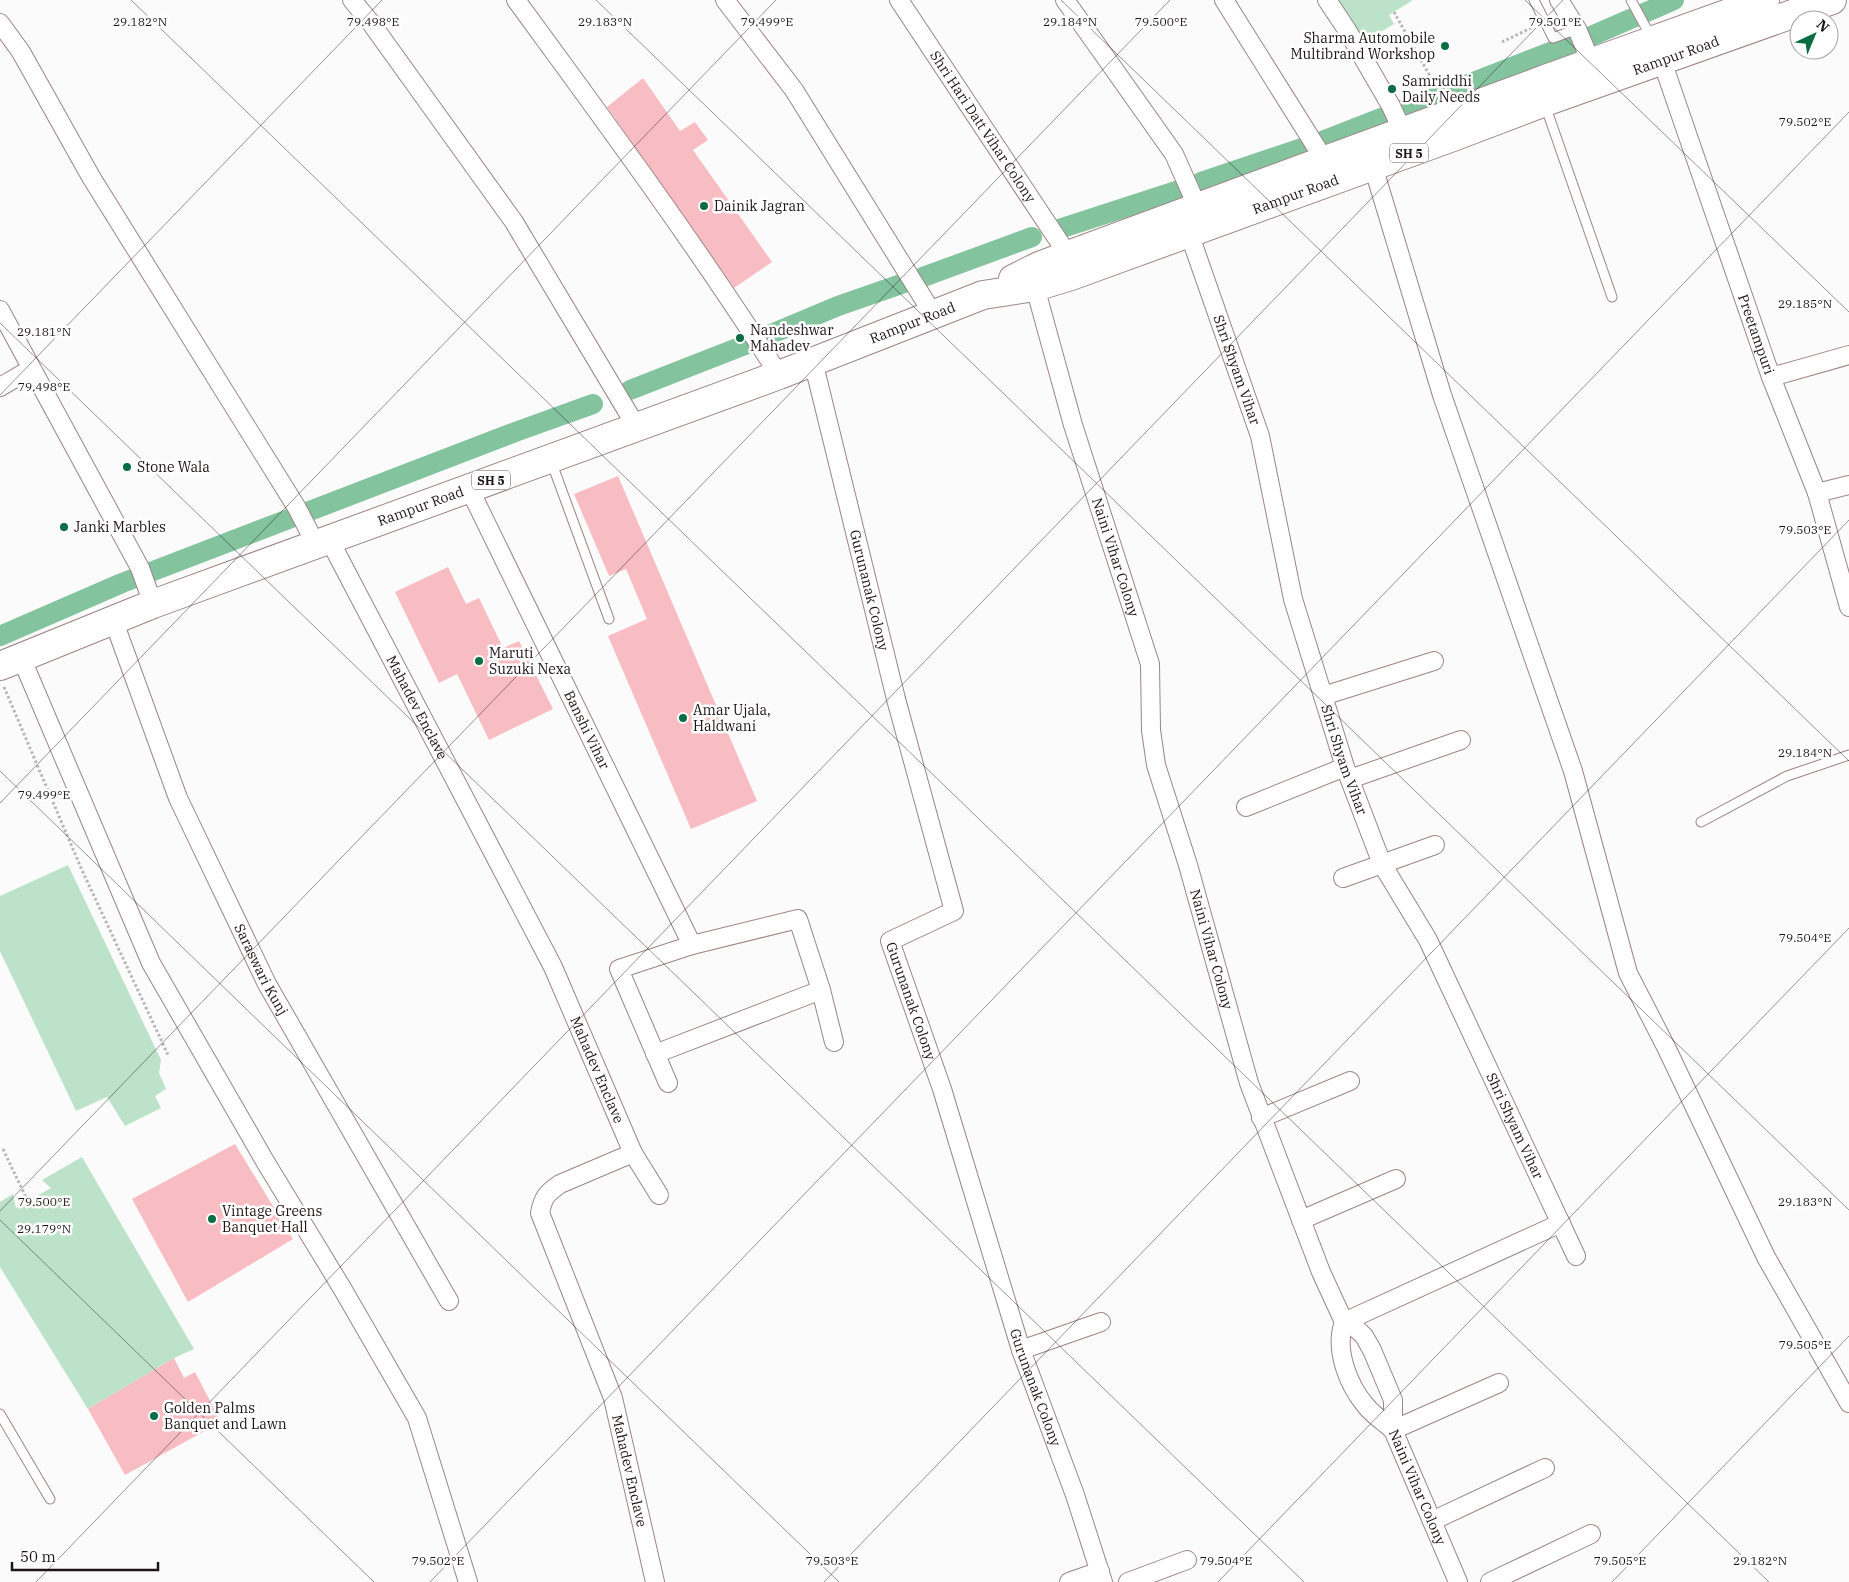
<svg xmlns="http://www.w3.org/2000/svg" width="1849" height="1582" viewBox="0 0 1849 1582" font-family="'IBM Plex Serif',serif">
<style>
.green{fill:#bce3ca}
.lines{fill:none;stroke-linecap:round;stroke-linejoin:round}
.canal{stroke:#83c39d;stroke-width:20}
.building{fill:#f8bdc3}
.lane-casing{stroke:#9e8486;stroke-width:11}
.street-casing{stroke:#9e8486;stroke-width:20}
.primary-casing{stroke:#9e8486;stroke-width:30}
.path{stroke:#b8b5b5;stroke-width:3;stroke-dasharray:2.5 2.5;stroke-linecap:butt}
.lane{stroke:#fff;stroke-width:9}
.street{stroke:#fff;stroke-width:18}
.primary{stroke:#fff;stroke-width:28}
.ticks{fill:none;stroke:#1e1415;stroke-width:1;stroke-opacity:0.45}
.poi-dot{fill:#086d43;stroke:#fff;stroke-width:2}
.labels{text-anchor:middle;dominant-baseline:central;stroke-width:5;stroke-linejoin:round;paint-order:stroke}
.shield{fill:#fff;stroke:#625a5b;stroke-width:1}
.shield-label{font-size:12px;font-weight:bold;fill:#1e1415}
.poi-label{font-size:14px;fill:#1e1415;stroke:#fff;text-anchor:start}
.street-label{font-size:14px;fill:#1e1415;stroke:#fff}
.ticks-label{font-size:12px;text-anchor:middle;fill:#1e1415;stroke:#fff;stroke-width:5;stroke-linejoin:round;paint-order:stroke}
</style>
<rect width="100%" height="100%" fill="#fbfbfb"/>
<g class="green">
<polygon points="1332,0 1413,0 1389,15 1394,24 1361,44"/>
<polygon points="68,865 161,1060 159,1073 166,1089 155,1096 161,1108 125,1126 107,1097 76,1111 0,951 0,896"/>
<polygon points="82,1157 194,1349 174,1358 88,1409 0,1267 0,1202 13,1194 16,1208 51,1188 42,1180"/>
</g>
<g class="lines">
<g class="canal">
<polyline points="1322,141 1589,37 1674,0"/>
<polyline points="1201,182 1308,146"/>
<polyline points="1056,230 1179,190"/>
<polyline points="923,277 1032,237"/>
<polyline points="630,390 750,343 838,306 904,283"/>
<polyline points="0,636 122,583 518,431 593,404"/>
</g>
</g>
<g class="building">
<polygon points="643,78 680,131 695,122 708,140 693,150 772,262 734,288 607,107"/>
<polygon points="618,476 757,801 691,829 608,636 647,619 626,569 609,576 574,494"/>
<polygon points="448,567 466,604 479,598 503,648 519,641 553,709 489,740 457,674 439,683 395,592"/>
<polygon points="235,1144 293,1239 188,1302 132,1199"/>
<polygon points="174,1358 184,1378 195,1372 221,1422 125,1475 88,1409"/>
</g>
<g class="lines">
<g class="lane-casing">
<g id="lane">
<polyline points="1534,0 1553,38 1577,29"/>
<polyline points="1631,0 1651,37"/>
<polyline points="1545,105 1612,297"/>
<polyline points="551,461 609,619"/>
<polyline points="1701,822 1787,776 1849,755"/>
<polyline points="0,1414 50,1499"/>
</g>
</g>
<g class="street-casing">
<g id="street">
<polyline points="352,0 371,23 514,222 636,426"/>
<path d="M 516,0 C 606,123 697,246 779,375"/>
<polyline points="725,0 794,90 933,314"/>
<path id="s1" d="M 899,0 L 1068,255"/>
<polyline points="1065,0 1174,154 1198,208"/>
<polyline points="1224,0 1325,161"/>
<polyline points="1327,0 1347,30 1391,106 1403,132"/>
<polyline points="1559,0 1577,29 1591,62"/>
<polyline points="0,23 21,52 91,177 297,508 315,543"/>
<path id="s2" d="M 1662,61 L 1771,377 L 1817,493 L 1849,607"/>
<polyline points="1373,166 1442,395 1573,771 1628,973 1666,1047 1766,1257 1849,1403"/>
<path id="s3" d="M 1189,233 L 1260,436 L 1293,599 L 1345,767 L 1382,864 L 1428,940 L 1576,1256"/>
<path id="s4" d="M 1035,287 L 1073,425 L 1150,664 L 1151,730 L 1156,765 L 1188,865 L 1249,1083 L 1321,1272 L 1344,1322 L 1350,1323 L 1364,1336 L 1372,1350 L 1393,1400 L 1393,1430 L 1458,1582"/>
<polyline points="0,310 140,568 153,604"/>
<path id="s5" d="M 813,361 L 896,699 L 954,911 L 890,941 L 942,1089 L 1021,1350 L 1075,1495 L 1103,1582"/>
<polyline points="1771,377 1849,355"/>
<polyline points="0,387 31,369"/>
<path id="s6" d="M 469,488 L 692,945"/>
<polyline points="1817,493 1849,485"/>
<path id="s7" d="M 329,539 L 553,967 L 633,1153 L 560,1184 C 547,1193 543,1197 540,1213 L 613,1398 L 655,1582"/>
<path id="s8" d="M 113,619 L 178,798 L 267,984 L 449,1301"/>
<polyline points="21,657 151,963 266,1163 342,1288 417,1418 468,1582"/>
<polyline points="1323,696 1434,661"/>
<polyline points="1350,779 1461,740"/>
<polyline points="1246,807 1345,767"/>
<polyline points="1343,878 1435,845"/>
<polyline points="655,1054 821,990"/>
<polyline points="668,1083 619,969 692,945 798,919 821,990 834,1042"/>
<polyline points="1261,1118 1350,1081"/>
<polyline points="633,1153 659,1195"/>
<polyline points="1301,1220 1396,1179"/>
<polyline points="1021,1350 1101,1322"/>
<path d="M 1499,1383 L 1393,1430 C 1384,1422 1373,1415 1366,1406 C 1348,1385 1334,1349 1344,1322 L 1561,1223"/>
<polyline points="1432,1521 1545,1468"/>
<polyline points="1069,1582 1100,1571"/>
<polyline points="1128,1582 1187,1560"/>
<polyline points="1490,1582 1591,1534"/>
</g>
</g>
<g class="primary-casing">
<g id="primary">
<polyline points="1013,279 1039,266 1068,255 1548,78 1765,0"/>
<path id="s9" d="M 0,666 L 153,604 L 779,375 L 983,295 L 1035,287 L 1071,276 L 1453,137 L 1545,102 L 1832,0"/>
</g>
</g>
<g class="path">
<polyline points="1394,12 1440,94"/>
<polyline points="1502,42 1533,27"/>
<polyline points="4,687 81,868 169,1057"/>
<polyline points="3,1149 29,1204"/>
</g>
<use href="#lane" class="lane"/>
<use href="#street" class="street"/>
<use href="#primary" class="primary"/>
</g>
<path class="ticks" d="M 131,0 L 1769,1582M 596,0 L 1849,1210M 1061,0 L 1849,761M 1525,0 L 1849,312M 0,323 L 1304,1582M 0,395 L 382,0M 0,771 L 839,1582M 0,803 L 776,0M 0,1211 L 1170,0M 0,1220 L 374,1582M 36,1582 L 1563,0M 430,1582 L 1849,112M 824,1582 L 1849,520M 1218,1582 L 1849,928M 1612,1582 L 1849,1336"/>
<g class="poi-dot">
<circle cx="1445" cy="46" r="5"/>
<circle cx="1392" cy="89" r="5"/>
<circle cx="704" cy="206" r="5"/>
<circle cx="740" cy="338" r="5"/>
<circle cx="127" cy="467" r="5"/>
<circle cx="64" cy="527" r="5"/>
<circle cx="479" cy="661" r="5"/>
<circle cx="683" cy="718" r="5"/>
<circle cx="212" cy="1219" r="5"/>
<circle cx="154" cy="1416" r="5"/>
</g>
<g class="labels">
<g class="shield">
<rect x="1390" y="143.5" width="38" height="19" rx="4"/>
<rect x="472" y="470.5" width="38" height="19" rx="4"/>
</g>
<g class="shield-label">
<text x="1409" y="153">SH 5</text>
<text x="491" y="480">SH 5</text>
</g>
<g class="poi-label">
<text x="1435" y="38" text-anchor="end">Sharma Automobile<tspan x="1435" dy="16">Multibrand Workshop</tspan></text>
<text x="1402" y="81">Samriddhi<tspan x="1402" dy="16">Daily Needs</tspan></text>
<text x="714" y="206">Dainik Jagran</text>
<text x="750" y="330">Nandeshwar<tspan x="750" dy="16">Mahadev</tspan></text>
<text x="137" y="467">Stone Wala</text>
<text x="74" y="527">Janki Marbles</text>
<text x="489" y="653">Maruti<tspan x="489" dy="16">Suzuki Nexa</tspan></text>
<text x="693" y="710">Amar Ujala,<tspan x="693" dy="16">Haldwani</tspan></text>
<text x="222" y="1211">Vintage Greens<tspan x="222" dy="16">Banquet Hall</tspan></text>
<text x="164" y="1408">Golden Palms<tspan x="164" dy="16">Banquet and Lawn</tspan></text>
</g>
<g class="street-label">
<text stroke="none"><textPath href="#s9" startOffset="1785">Rampur Road</textPath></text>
<text stroke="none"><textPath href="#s1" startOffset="152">Shri Hari Datt Vihar Colony</textPath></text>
<text stroke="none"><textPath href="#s9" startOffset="1380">Rampur Road</textPath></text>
<text stroke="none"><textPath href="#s9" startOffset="975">Rampur Road</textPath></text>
<text stroke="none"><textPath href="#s2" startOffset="289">Preetampuri</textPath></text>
<text stroke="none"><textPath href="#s3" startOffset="145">Shri Shyam Vihar</textPath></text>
<text stroke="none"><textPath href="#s9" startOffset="450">Rampur Road</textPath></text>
<text stroke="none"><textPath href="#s4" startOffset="282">Naini Vihar Colony</textPath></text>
<text stroke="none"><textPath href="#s5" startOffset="236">Gurunanak Colony</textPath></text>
<text stroke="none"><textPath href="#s7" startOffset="190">Mahadev Enclave</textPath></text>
<text stroke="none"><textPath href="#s6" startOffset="269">Banshi Vihar</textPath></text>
<text stroke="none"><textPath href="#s3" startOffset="550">Shri Shyam Vihar</textPath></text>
<text stroke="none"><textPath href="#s4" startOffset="688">Naini Vihar Colony</textPath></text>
<text stroke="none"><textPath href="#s8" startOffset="381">Saraswari Kunj</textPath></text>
<text stroke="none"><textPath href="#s5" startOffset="702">Gurunanak Colony</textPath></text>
<text stroke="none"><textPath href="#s7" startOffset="595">Mahadev Enclave</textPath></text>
<text stroke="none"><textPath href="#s3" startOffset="955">Shri Shyam Vihar</textPath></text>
<text stroke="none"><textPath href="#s5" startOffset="1108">Gurunanak Colony</textPath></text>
<text stroke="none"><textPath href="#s7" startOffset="1075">Mahadev Enclave</textPath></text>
<text stroke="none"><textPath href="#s4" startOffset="1272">Naini Vihar Colony</textPath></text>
</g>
</g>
<g class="ticks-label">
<text x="140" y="26">29.182°N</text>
<text x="605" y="26">29.183°N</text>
<text x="1070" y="26">29.184°N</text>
<text x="373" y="26">79.498°E</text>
<text x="767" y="26">79.499°E</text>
<text x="1161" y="26">79.500°E</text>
<text x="1555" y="26">79.501°E</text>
<text x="1805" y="126">79.502°E</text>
<text x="1805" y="308">29.185°N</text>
<text x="44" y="336">29.181°N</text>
<text x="44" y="391">79.498°E</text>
<text x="1805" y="534">79.503°E</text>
<text x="1805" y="757">29.184°N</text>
<text x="44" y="799">79.499°E</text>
<text x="1805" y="942">79.504°E</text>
<text x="1805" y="1206">29.183°N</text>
<text x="44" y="1206">79.500°E</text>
<text x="44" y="1233">29.179°N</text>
<text x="1805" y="1349">79.505°E</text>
<text x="438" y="1565">79.502°E</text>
<text x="832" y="1565">79.503°E</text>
<text x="1226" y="1565">79.504°E</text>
<text x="1620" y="1565">79.505°E</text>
<text x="1760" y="1565">29.182°N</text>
</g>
<g transform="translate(1814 35) rotate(44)"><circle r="24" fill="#ffffff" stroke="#a5a1a1"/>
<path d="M0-4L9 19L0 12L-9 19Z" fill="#086d43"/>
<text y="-8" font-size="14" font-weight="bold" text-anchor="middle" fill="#1e1415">N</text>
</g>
<path d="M12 1562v8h146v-8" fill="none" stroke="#1e1415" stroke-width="2.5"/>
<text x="20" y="1562" font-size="15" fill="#1e1415" stroke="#ffffff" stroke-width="4" paint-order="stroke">50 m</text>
</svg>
